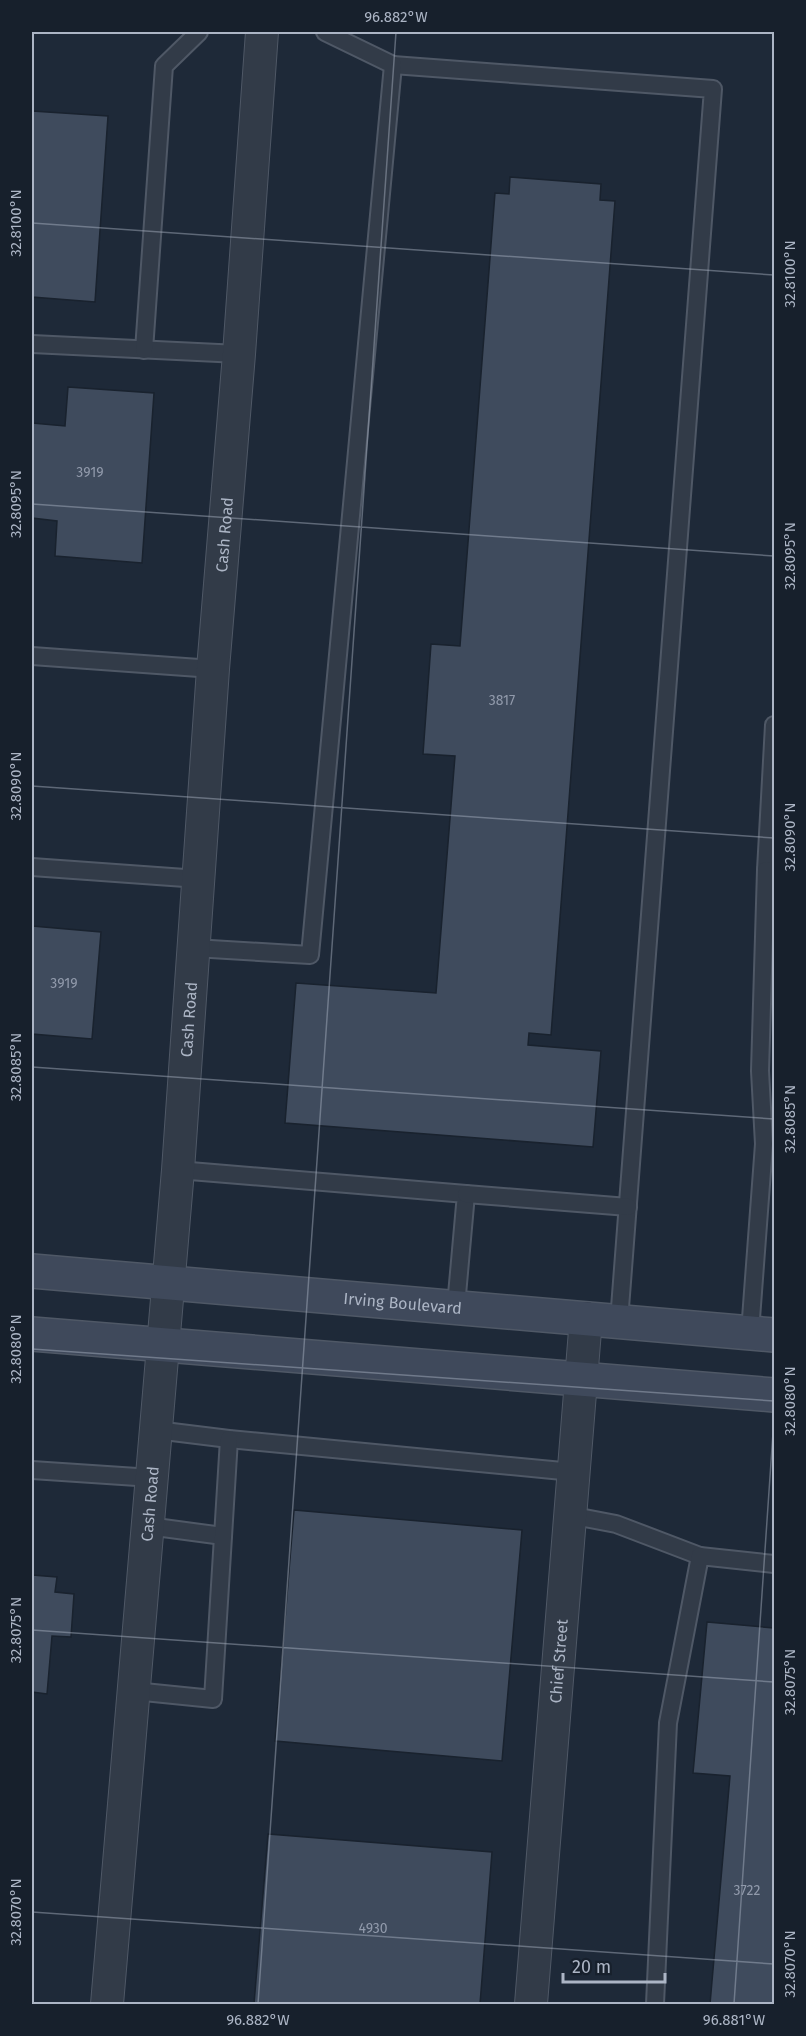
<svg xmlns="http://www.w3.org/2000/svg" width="806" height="2036" viewBox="0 0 806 2036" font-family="'Fira Sans',sans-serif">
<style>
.building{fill:#3f4b5d;stroke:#19222e;stroke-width:1.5}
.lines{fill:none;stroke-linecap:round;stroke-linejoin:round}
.lane-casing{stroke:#4f5866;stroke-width:20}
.street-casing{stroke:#4f5866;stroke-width:34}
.secondary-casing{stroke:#4f5866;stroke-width:36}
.lane{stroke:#323b48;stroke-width:16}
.street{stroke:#323b48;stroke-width:32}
.secondary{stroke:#3f495b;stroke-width:33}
.ticks{fill:none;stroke:#acb5c5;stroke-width:1.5;stroke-opacity:0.45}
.labels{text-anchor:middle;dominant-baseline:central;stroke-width:4.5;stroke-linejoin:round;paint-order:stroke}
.number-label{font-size:14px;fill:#919aab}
.street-label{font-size:16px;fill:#acb5c5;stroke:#17202c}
.neatline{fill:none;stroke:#acb5c5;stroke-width:2}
.ticks-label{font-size:15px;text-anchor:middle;fill:#acb5c5}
</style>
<rect width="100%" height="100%" fill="#1e2938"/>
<g class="building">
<polygon points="32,111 108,116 95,302 32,297"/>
<polygon points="510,177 601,184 600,200 615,201 551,1035 529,1033 528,1045 601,1051 593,1147 285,1123 296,983 436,993 455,756 423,754 431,644 460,646 495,193 509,194"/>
<polygon points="68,387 154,393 142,563 55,556 57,521 32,518 32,423 65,426"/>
<polygon points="32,926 101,932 92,1039 32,1034"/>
<polygon points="294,1510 522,1530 502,1761 275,1741"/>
<polygon points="32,1575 57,1577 55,1592 74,1594 71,1637 52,1636 47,1694 32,1692"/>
<polygon points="707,1622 774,1628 774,2004 710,2004 730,1776 693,1773"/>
<polygon points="268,1834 492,1852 480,2004 254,2004"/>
</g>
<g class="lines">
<g class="lane-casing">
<g id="lane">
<polyline points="393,65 713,89 619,1321"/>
<polyline points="32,344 239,354"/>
<polyline points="144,350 164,66 199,32"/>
<polyline points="32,656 213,669"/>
<polyline points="32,867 199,879"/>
<polyline points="766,870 774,725"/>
<polyline points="194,948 310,955 393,65 325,32"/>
<polyline points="178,1170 466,1194 456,1306"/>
<polyline points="466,1194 628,1207"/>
<polyline points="750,1332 764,1144 760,1071 766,870 774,871"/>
<polyline points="156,1430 229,1439 573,1472"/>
<polyline points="32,1470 152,1478"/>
<polyline points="569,1515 616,1524 700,1556"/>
<polyline points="148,1526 223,1536"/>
<polyline points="134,1691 213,1699 229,1439"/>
<polyline points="655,2004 668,1723 700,1556 774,1564"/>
</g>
</g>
<g class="street-casing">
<g id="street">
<path id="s1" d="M 107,2004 L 178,1170 L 213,669 L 239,354 L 262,32"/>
<path id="s2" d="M 531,2004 L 586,1318"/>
</g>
</g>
<g class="secondary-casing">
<g id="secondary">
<path id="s3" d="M 32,1271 L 774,1335"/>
<polyline points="32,1334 774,1395"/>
</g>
</g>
<use href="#lane" class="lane"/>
<use href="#street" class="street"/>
<use href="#secondary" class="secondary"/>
</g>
<path class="ticks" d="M 32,223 L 774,275M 32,504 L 774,556M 32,786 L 774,838M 32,1067 L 774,1119M 32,1349 L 774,1401M 32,1630 L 774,1682M 32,1912 L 774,1964M 258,2004 L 396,32M 734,2004 L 774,1418"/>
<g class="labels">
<g class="number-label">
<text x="90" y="472">3919</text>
<text x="502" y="700">3817</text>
<text x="64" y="983">3919</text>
<text x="747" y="1890">3722</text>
<text x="373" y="1928">4930</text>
</g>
<g class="street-label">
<text stroke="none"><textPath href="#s1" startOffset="1474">Cash Road</textPath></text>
<text stroke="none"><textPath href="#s1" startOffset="988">Cash Road</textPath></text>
<text stroke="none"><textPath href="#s3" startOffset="372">Irving Boulevard</textPath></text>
<text stroke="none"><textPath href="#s1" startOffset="502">Cash Road</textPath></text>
<text stroke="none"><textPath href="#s2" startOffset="344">Chief Street</textPath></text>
</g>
</g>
<rect width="806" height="2036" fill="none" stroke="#17202c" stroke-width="66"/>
<path d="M563 1973v9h102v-9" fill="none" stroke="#acb5c5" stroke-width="3"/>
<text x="572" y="1973" font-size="18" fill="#acb5c5" stroke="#17202c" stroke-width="4.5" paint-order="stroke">20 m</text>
<rect x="33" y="33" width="740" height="1970" class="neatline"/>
<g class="ticks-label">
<text x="396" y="22">96.882°W</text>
<text transform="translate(16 223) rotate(-90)" y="5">32.8100°N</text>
<text transform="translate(790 274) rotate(-90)" y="5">32.8100°N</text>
<text transform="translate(16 504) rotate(-90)" y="5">32.8095°N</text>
<text transform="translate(790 556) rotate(-90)" y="5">32.8095°N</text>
<text transform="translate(16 786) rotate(-90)" y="5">32.8090°N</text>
<text transform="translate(790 837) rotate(-90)" y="5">32.8090°N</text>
<text transform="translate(16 1067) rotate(-90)" y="5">32.8085°N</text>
<text transform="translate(790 1119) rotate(-90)" y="5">32.8085°N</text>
<text transform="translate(16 1349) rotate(-90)" y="5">32.8080°N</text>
<text transform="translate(790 1401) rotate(-90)" y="5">32.8080°N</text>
<text transform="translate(16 1630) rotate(-90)" y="5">32.8075°N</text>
<text transform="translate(790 1682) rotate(-90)" y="5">32.8075°N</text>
<text transform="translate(16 1912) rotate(-90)" y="5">32.8070°N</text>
<text transform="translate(790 1964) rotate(-90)" y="5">32.8070°N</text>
<text x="258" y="2025">96.882°W</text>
<text x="734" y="2025">96.881°W</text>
</g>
</svg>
